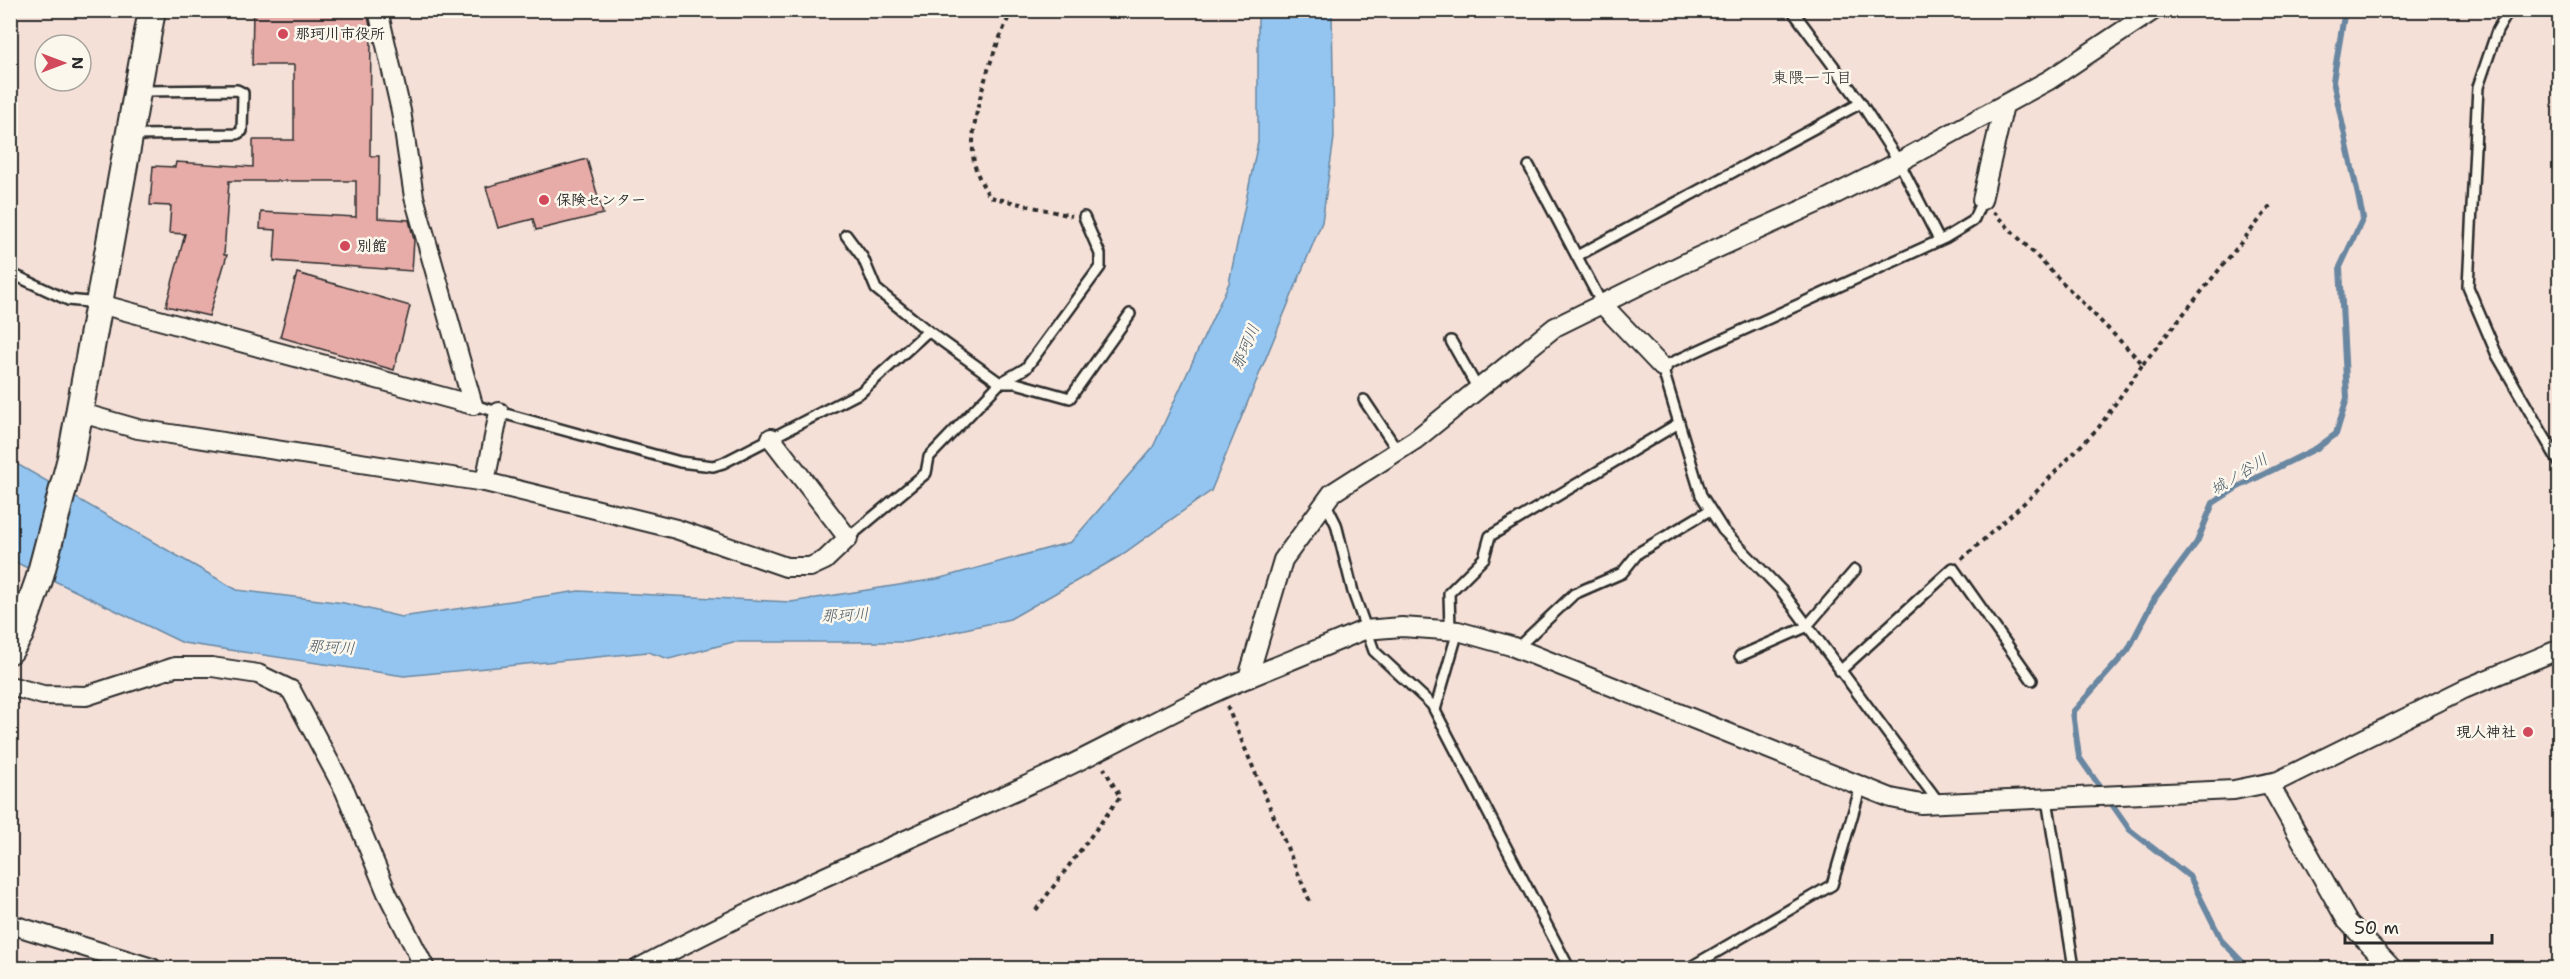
<svg xmlns="http://www.w3.org/2000/svg" width="2570" height="979" viewBox="0 0 2570 979" font-family="'Shantell Sans','Klee One',sans-serif">
<style>
.water{fill:#93c5f0;stroke:#6987a1;stroke-width:1.5}
.lines{fill:none;stroke-linecap:round;stroke-linejoin:round}
.stream{stroke:#6987a1;stroke-width:6}
.building{fill:#e7aca8;stroke:#2b2b2b;stroke-width:1.5}
.lane-casing{stroke:#2b2b2b;stroke-width:14}
.street-casing{stroke:#2b2b2b;stroke-width:22}
.secondary-casing{stroke:#2b2b2b;stroke-width:30}
.path{stroke:#2b2b2b;stroke-width:4;stroke-dasharray:4.5 4.5;stroke-linecap:butt}
.lane{stroke:#fbf7ec;stroke-width:9}
.street{stroke:#fbf7ec;stroke-width:18}
.secondary{stroke:#fbf7ec;stroke-width:26}
.poi-dot{fill:#d1495b;stroke:#fbf7ec;stroke-width:2}
.labels{text-anchor:middle;dominant-baseline:central;stroke-width:5;stroke-linejoin:round;paint-order:stroke}
.poi-label{font-size:15px;font-weight:bold;fill:#2b2b2b;stroke:#fbf7ec;text-anchor:start}
.neighbourhood-label{font-size:16px;fill:#2b2b2b;stroke:#fbf7ec}
.water-label{font-size:16px;font-style:italic;fill:#4a5966;stroke:#fbf7ec}
</style>
<rect width="100%" height="100%" fill="#f5e0d8"/>
<filter id="ink" filterUnits="userSpaceOnUse"><feTurbulence type="fractalNoise" baseFrequency=".0167" numOctaves="2"/><feDisplacementMap in="SourceGraphic" scale="12" xChannelSelector="R" yChannelSelector="G"/><feConvolveMatrix kernelMatrix="1 2 1 2 8 2 1 2 1" color-interpolation-filters="sRGB"/></filter>
<g filter="url(#ink)">
<polygon class="water" points="1258,11 1332,11 1334,138 1322,222 1211,491 1120,556 1010,619 907,642 733,642 669,659 648,652 404,676 183,643 11,560 10,460 237,590 344,603 401,617 579,591 791,602 937,579 1071,542 1153,447 1229,283 1258,142"/>
<g class="lines">
<polyline class="stream" points="2248,968 2222,941 2190,877 2130,830 2079,757 2073,712 2128,650 2155,598 2197,542 2213,503 2238,487 2317,448 2336,434 2347,398 2340,267 2363,218 2333,81 2345,10"/>
</g>
<g class="building">
<polygon points="253,10 367,10 371,32 370,156 379,156 378,218 409,220 414,240 412,271 274,261 276,230 260,229 261,212 356,217 356,181 229,181 224,255 227,255 209,316 166,306 185,234 169,233 171,206 150,205 153,166 175,167 176,162 253,167 253,140 294,140 294,65 252,65"/>
<polygon points="587,159 603,214 536,230 533,219 498,228 486,187"/>
<polygon points="297,273 410,306 394,370 280,337"/>
</g>
<g class="lines">
<g class="lane-casing">
<g id="lane">
<polyline points="1792,10 1861,103 1899,162 1939,240"/>
<polyline points="2509,10 2497,31 2478,87 2468,287 2497,355 2560,464"/>
<polyline points="131,135 237,134 242,131 243,93 237,90 141,91"/>
<polyline points="1529,166 1602,304"/>
<polyline points="846,235 863,258 876,289 928,331"/>
<polyline points="1577,256 1861,103"/>
<polyline points="10,273 68,300 98,303"/>
<polyline points="1451,341 1478,389"/>
<polyline points="1364,400 1398,451"/>
<polyline points="473,405 680,462 713,466 723,463 861,392 928,331 1000,383 1026,368 1100,267 1100,254 1084,217"/>
<polyline points="1325,502 1336,524 1353,592 1374,651 1432,705 1569,968"/>
<polyline points="848,538 926,473 929,457 1000,383 1016,383 1070,398 1130,314"/>
<polyline points="1450,630 1449,593 1484,558 1490,536 1679,423"/>
<polyline points="1517,648 1574,594 1622,573 1638,553 1710,510"/>
<polyline points="1740,656 1806,627 1855,570"/>
<polyline points="1840,671 1953,568 2032,680"/>
<polyline points="1435,710 1458,631"/>
<polyline points="2047,799 2074,968"/>
<polyline points="1940,804 1781,590 1723,530 1701,495 1662,367 1945,238 1973,221 1982,200"/>
<polyline points="1689,968 1832,885 1861,786"/>
</g>
</g>
<g class="street-casing">
<g id="street">
<polyline points="378,10 401,111 414,197 473,405"/>
<polyline points="1982,200 2004,105"/>
<polyline points="100,304 473,405"/>
<polyline points="1602,304 1662,367"/>
<polyline points="78,412 138,429 485,482 676,529 786,567 810,567 825,560 848,538 771,438"/>
<polyline points="485,482 499,412"/>
<polyline points="1248,678 1364,630 1402,627 1458,631 1511,646 1891,798 1921,804 2234,790 2278,781 2464,689 2560,649"/>
<polyline points="10,686 43,695 86,696 175,667 212,667 258,674 291,690 345,791 387,893 425,968"/>
<polyline points="2269,783 2347,921 2392,968"/>
<polyline points="10,924 152,968"/>
<path d="M 639,968 C 771,897 911,839 1047,776 C 1115,745 1178,706 1248,678 L 1283,560 L 1332,493 L 1415,440 L 1555,327 L 1687,262 L 1826,199 L 1899,162 L 2049,80 L 2154,10"/>
</g>
</g>
<g class="secondary-casing">
<polyline id="secondary" points="10,650 20,634 39,580 71,458 152,10"/>
</g>
<g class="path">
<path d="M 1012,10 C 993,50 971,111 973,154 C 974,170 982,185 990,197 L 1072,216"/>
<polyline points="2143,364 2273,203"/>
<polyline points="1962,559 2034,494 2099,427 2143,364 1993,212"/>
<polyline points="1227,706 1311,904"/>
<polyline points="1036,910 1120,797 1104,768"/>
</g>
<use href="#lane" class="lane"/>
<use href="#street" class="street"/>
<use href="#secondary" class="secondary"/>
</g>
</g>
<g class="poi-dot">
<circle cx="283" cy="34" r="6"/>
<circle cx="544" cy="200" r="6"/>
<circle cx="345" cy="246" r="6"/>
<circle cx="2528" cy="732" r="6"/>
</g>
<g class="labels">
<g class="poi-label">
<text x="295" y="34">那珂川市役所</text>
<text x="556" y="200">保険センター</text>
<text x="357" y="246">別館</text>
<text x="2516" y="732" text-anchor="end">現人神社</text>
</g>
<g class="neighbourhood-label">
<text x="1812" y="77">東隈一丁目</text>
</g>
<g class="water-label">
<text transform="translate(1245 347) rotate(-67)">那珂川</text>
<text transform="translate(2239 474) rotate(-31)">城ノ谷川</text>
<text transform="translate(845 615) rotate(-3)">那珂川</text>
<text transform="translate(331 647) rotate(3)">那珂川</text>
</g>
</g>
<rect width="2570" height="979" fill="none" stroke="#fbf7ec" stroke-width="36"/>
<rect x="18" y="18" width="2534" height="943" fill="none" stroke="#2b2b2b" stroke-width="2" filter="url(#ink)"/>
<g transform="translate(63 63) rotate(90)"><circle r="28" fill="#fbf7ec" stroke="#a8a59f" stroke-width="1.5"/>
<path d="M0-4.5L10 22L0 15L-10 22Z" fill="#d1495b"/>
<text y="-9" font-size="16" font-weight="bold" text-anchor="middle" fill="#2b2b2b">N</text>
</g>
<path d="M2345 934v9h147v-9" fill="none" stroke="#2b2b2b" stroke-width="3"/>
<text x="2354" y="934" font-size="18" fill="#2b2b2b" stroke="#fbf7ec" stroke-width="4.5" paint-order="stroke">50 m</text>
</svg>
